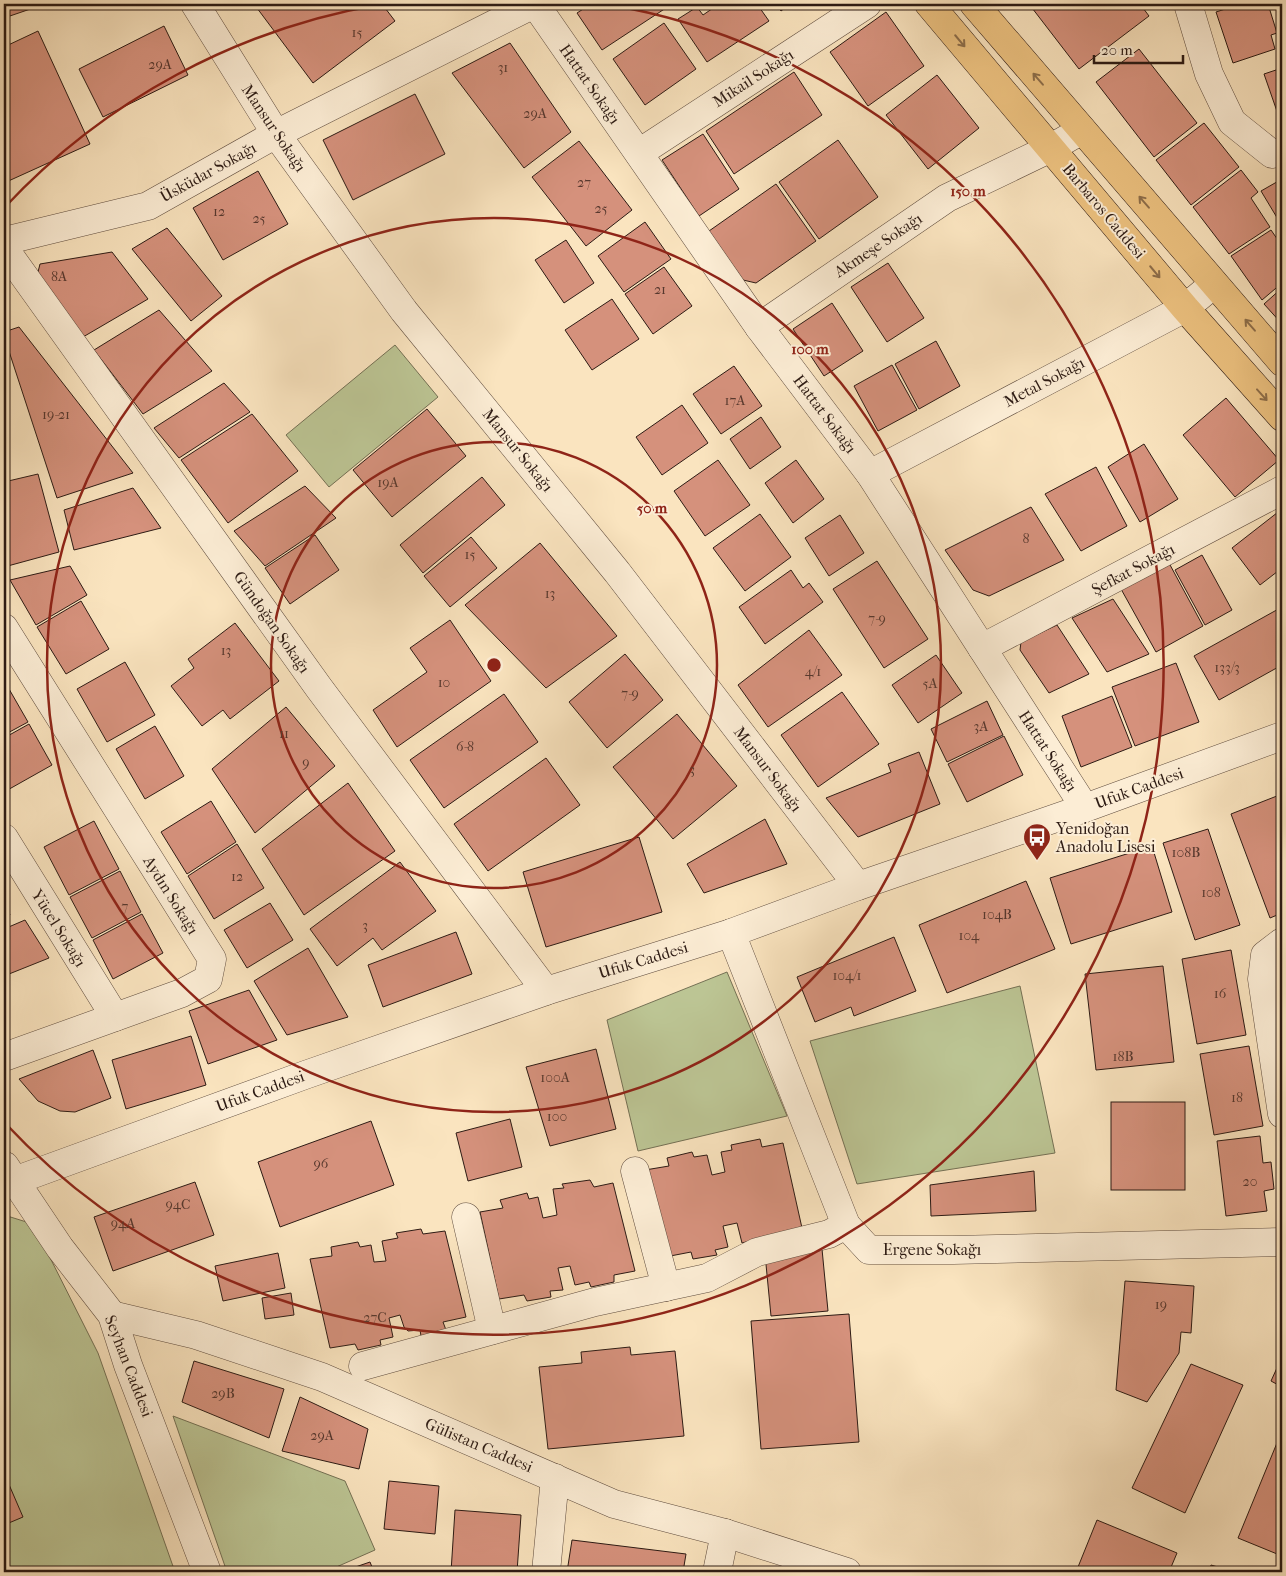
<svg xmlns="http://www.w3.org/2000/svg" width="1286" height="1576" viewBox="0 0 1286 1576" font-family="'IM FELL French Canon',serif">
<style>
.green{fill:#bcc594;stroke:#747054}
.building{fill:#d5917c;stroke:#2d1b14}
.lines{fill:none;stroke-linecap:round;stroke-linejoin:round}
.minor-casing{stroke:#604d3f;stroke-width:29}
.major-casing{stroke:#2d1b14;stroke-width:29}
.minor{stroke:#fcedd5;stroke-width:28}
.major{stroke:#edc280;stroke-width:28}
.oneway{stroke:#8d6e4a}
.ring{fill:none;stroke:#8f2418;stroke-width:2.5}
.labels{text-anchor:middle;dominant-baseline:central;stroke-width:4;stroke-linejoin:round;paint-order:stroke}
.number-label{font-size:14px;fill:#57382e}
.street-label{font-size:16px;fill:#2d1b14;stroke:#fcedd5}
.poi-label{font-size:16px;fill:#2d1b14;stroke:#fcedd5;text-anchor:start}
.centre{fill:#8f2418;stroke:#fcedd5;stroke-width:2.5}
.ring-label{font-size:15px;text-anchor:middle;font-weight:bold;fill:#8f2418;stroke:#fcedd5;stroke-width:4;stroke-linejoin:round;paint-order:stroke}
</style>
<rect width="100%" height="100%" fill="#fae4bf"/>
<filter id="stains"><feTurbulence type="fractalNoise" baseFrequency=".004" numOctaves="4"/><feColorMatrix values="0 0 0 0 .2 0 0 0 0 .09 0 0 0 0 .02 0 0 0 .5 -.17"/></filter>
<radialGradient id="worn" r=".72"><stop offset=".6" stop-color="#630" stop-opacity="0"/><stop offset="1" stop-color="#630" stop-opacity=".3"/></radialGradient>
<g class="green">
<polygon points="395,345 438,397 329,487 286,435"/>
<polygon points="727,972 787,1116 638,1151 607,1020"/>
<polygon points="1020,986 1055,1153 857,1184 810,1041"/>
<polygon points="4,1215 33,1224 98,1353 175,1572 4,1572"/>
<polygon points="173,1416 345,1481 375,1550 325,1572 227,1572"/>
</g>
<g class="building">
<polygon points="4,4 45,4 4,18"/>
<polygon points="254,4 382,4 395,21 313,83"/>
<polygon points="591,4 672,4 602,50 577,13"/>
<polygon points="719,4 757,4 769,21 707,62 678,19 697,7 703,15"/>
<polygon points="776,4 790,4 781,11"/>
<polygon points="1029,4 1140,4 1149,16 1079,69"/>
<polygon points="1241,4 1268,4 1277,33 1271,35 1275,49 1233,63 1216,12"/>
<polygon points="886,12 924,66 868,106 830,52"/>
<polygon points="664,23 696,69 645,105 613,59"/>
<polygon points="164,26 188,75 103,117 79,69"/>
<polygon points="38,31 90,144 4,183 4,47"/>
<polygon points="510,43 571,132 524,168 452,73"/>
<polygon points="1139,49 1197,123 1154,157 1096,82"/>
<polygon points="1282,68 1282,120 1280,120 1264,74"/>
<polygon points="794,72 822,115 734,174 706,131"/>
<polygon points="937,75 979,128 928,169 886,115"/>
<polygon points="415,94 445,154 353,200 323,140"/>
<polygon points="1204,123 1239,167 1191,205 1156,160"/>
<polygon points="703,134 739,189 699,216 662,160"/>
<polygon points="838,140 878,197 819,239 779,182"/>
<polygon points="579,141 632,210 586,246 532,177"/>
<polygon points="1241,170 1258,192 1251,198 1270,227 1229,254 1193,207"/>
<polygon points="258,171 288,224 223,260 193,208"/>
<polygon points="1282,179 1282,226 1261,191"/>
<polygon points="776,184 816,241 756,283 743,280 709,231"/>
<polygon points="645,222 671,259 624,292 598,256"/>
<polygon points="167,228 222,296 191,321 132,249"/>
<polygon points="1271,230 1282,246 1282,283 1262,300 1231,256"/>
<polygon points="566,240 594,283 564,303 535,260"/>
<polygon points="112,252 148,299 83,337 37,276 40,264"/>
<polygon points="888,263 924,318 887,342 851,287"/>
<polygon points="664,267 692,306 653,334 625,294"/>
<polygon points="1282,288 1282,324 1264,304"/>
<polygon points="612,299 639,339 592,370 565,330"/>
<polygon points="832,303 863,351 824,376 793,329"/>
<polygon points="159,310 212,371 143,414 94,350"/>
<polygon points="19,327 133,473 57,498 4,336 4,332"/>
<polygon points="936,341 960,386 919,409 895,364"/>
<polygon points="892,365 917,410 878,431 854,386"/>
<polygon points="734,366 762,406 721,434 693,394"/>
<polygon points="224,383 250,412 179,458 154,428"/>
<polygon points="1226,398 1279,460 1235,497 1183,435"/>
<polygon points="682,405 708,443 662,475 636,437"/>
<polygon points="427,409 466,456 392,517 353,470"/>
<polygon points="252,414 298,471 228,523 181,460"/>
<polygon points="761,417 781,447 750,469 730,439"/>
<polygon points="1144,444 1178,499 1140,522 1108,467"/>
<polygon points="718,460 750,505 705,536 674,491"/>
<polygon points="796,460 824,499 793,523 765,483"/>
<polygon points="1096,467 1127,526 1081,551 1045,494"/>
<polygon points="38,474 59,552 4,567 4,482"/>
<polygon points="482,477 505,505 423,573 400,545"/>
<polygon points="305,486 336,518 265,566 234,531"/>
<polygon points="133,488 161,528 74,550 64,510"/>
<polygon points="1031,507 1064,560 989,596 973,590 945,550"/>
<polygon points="1282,509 1282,568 1260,585 1232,548"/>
<polygon points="760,514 791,557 745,591 713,548"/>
<polygon points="840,515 864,553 829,576 805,538"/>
<polygon points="315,535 339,570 290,604 265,568"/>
<polygon points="471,537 497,568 450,607 424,576"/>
<polygon points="540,543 617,636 546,688 465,605"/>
<polygon points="1202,555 1232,610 1205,625 1175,570"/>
<polygon points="877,561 928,639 884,668 833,589"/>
<polygon points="1169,563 1203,626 1156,652 1121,589"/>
<polygon points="70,566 87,595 36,625 10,580"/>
<polygon points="791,570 803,588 809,583 823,602 765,644 739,607"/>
<polygon points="1113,599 1149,654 1107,672 1072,618"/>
<polygon points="81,601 109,649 66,674 37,627"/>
<polygon points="1282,607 1282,665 1219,700 1194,656"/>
<polygon points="450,620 491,681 397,747 373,710 427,672 410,648"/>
<polygon points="235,623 279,681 230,719 223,710 202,726 171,686 194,668 188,659"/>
<polygon points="1057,625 1089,674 1049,693 1020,650 1021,642"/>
<polygon points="809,630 842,675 768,727 738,685"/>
<polygon points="625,654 663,700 607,748 569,702"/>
<polygon points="936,655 962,693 918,723 892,685"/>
<polygon points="125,662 155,715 107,742 77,689"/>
<polygon points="1176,663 1199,722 1135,746 1112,687"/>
<polygon points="5,682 28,722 4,735 4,683"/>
<polygon points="842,692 879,744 818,787 781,735"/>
<polygon points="504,694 538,742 444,808 410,760"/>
<polygon points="1112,696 1132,747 1081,767 1062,716"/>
<polygon points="987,701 1003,735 947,762 931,729"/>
<polygon points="286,707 335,766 255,833 212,769"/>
<polygon points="677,714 737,786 673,839 613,767"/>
<polygon points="29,724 52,765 4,792 4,738"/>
<polygon points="155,726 184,776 145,799 116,749"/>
<polygon points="1004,736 1023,775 967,802 948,764"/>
<polygon points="919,752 940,804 858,837 826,798 891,772 888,764"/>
<polygon points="546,758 580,805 488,871 454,824"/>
<polygon points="348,783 395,851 304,915 262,849"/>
<polygon points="1282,794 1282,913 1270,918 1231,814"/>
<polygon points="211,801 236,842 187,874 161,832"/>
<polygon points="765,819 787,864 704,893 687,864"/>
<polygon points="94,821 119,869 69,895 44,847"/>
<polygon points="1208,829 1240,925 1195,940 1163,843"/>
<polygon points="639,837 662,912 546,947 523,872"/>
<polygon points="237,844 264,888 214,919 188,876"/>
<polygon points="1152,846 1172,912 1071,944 1050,878"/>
<polygon points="400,862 436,911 382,950 373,938 337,966 310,929"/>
<polygon points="120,871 141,912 92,938 70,897"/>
<polygon points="1026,881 1055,949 947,993 919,925"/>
<polygon points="4,901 10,915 4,917"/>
<polygon points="270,903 293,940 247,968 224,930"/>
<polygon points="142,914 163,953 113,979 93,940"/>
<polygon points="25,920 49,958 4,976 4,929"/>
<polygon points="456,932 472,974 383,1007 368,965"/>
<polygon points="894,937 916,991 854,1016 851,1007 815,1022 797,977"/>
<polygon points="308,948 348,1017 287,1035 254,981"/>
<polygon points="1231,950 1246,1035 1197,1044 1182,959"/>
<polygon points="1163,966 1174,1062 1096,1070 1085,974"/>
<polygon points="249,990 277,1040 208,1064 189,1011"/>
<polygon points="191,1036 206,1085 126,1109 112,1060"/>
<polygon points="1249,1046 1263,1126 1214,1135 1200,1054"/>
<polygon points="596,1049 616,1129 550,1146 526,1067"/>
<polygon points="93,1050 111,1098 75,1112 60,1111 38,1101 19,1079"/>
<rect x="1111" y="1102" width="74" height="88"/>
<polygon points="510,1119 522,1167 468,1181 456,1133"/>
<polygon points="371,1121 394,1185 280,1227 258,1162"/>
<polygon points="1260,1136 1263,1163 1271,1162 1274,1189 1264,1191 1267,1211 1226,1216 1217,1141"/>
<polygon points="760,1139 762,1147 783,1143 802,1228 742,1243 737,1223 723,1226 728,1247 715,1250 717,1255 693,1259 691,1252 665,1257 645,1170 669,1166 667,1158 692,1152 694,1157 707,1155 712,1175 725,1172 721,1152 732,1150 731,1145"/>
<polygon points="1034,1171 1036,1211 931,1216 930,1185"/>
<polygon points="590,1180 594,1187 613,1183 635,1271 614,1275 614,1282 591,1287 589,1282 575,1285 570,1266 558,1268 563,1290 550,1291 551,1297 527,1301 524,1295 499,1299 480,1212 503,1208 500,1200 527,1193 529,1199 538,1197 543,1218 557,1215 553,1189 564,1188 562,1184"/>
<polygon points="195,1182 214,1235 113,1271 94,1217"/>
<polygon points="421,1229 423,1234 445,1231 466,1317 443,1322 446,1330 421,1336 420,1330 408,1331 404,1327 400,1315 389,1318 393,1337 380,1340 381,1345 358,1350 355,1344 330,1348 310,1259 332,1256 331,1247 358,1242 360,1247 371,1245 374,1262 386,1261 382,1241 398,1238 396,1233"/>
<polygon points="822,1249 828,1311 771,1316 765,1254"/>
<polygon points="278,1253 285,1288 223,1301 215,1266"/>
<polygon points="1125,1281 1194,1286 1191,1333 1181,1332 1179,1353 1147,1402 1116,1390"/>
<polygon points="291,1293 294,1315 265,1319 262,1298"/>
<polygon points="849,1314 859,1442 761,1449 751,1321"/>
<polygon points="630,1347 631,1355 675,1351 684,1436 548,1449 539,1367 582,1363 581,1352"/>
<polygon points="1282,1357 1282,1387 1271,1381"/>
<polygon points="194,1361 284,1389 269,1438 182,1402"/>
<polygon points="1191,1364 1243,1385 1185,1513 1132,1488"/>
<polygon points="300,1397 368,1429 359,1469 282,1451"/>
<polygon points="1279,1438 1282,1439 1282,1556 1238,1538"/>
<polygon points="4,1473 23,1517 4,1525"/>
<polygon points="389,1481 439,1486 435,1534 384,1529"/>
<polygon points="455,1510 521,1515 517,1572 451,1572"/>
<polygon points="1097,1520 1177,1553 1169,1572 1076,1572"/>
<polygon points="572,1540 686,1554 683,1572 567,1572"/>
<polygon points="370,1562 374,1572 341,1572"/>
<polygon points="1211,1565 1235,1572 1209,1572"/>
</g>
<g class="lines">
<g class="minor-casing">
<g id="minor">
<polyline points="195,4 276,134 404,311 617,572 858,886"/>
<polyline points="535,4 759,327 870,474 1085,808"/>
<polyline points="1188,4 1209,74 1232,122 1272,154 1282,152"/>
<polyline points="639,153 867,4"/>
<polyline points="4,241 148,206 276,134 534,4"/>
<polyline points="4,248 319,688 546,991"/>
<polyline points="759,327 947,198 1051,148 1082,130"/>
<polyline points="870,474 1185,308 1214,284"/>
<polyline points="4,628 212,959 208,979 182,993 4,1057"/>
<polyline points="982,648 1282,490"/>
<polyline points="4,838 115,1017"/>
<polyline points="731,933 846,1225 869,1250 953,1250 1282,1242"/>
<polyline points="1282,942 1265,955 1262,979 1282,1114"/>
<polyline points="5,1166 60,1248 112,1315 128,1365 207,1572"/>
<polyline points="635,1171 666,1287"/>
<polyline points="4,1183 14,1181 305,1075 546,991 731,933 858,886 1085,808 1282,736"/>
<polyline points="466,1217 492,1330"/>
<polyline points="112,1315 196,1335 322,1377 614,1504 725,1533 847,1572"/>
<polyline points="363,1366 595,1302 707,1278 757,1252 829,1234 846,1225"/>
<polyline points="546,1572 555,1478"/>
<polyline points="717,1572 725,1533"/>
</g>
</g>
<g class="major-casing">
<g id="major">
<polyline points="929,4 1185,308 1282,417"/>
<polyline points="974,4 1282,362"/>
</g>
</g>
<use href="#minor" class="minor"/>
<use href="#major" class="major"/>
</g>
<defs><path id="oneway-shaft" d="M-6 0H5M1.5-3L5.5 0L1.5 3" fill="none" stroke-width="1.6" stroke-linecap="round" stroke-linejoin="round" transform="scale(1.25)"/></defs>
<g class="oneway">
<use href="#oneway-shaft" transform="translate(960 41) rotate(50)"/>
<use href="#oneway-shaft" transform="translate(1038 79) rotate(-131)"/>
<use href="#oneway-shaft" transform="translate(1144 202) rotate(-131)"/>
<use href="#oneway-shaft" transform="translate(1155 272) rotate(50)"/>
<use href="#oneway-shaft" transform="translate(1250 325) rotate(-131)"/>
<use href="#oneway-shaft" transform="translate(1262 395) rotate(48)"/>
</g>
<g class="ring">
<circle cx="494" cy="665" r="223"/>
<circle cx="494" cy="665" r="447"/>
<path d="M4 208A670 670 0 0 1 383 4M605 4A670 670 0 1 1 4 1122"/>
</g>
<defs>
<g id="bus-pin" transform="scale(1.4375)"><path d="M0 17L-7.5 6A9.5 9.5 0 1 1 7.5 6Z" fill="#8f2418" stroke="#fcedd5"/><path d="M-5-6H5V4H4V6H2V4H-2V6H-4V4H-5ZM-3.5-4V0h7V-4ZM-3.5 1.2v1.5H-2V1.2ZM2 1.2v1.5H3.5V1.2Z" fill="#fff"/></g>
</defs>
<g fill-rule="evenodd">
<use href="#bus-pin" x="1037" y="837"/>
</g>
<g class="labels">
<g class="number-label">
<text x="357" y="32">15</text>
<text x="160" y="64">29A</text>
<text x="503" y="67">31</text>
<text x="535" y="113">29A</text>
<text x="584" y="182">27</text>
<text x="601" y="208">25</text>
<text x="219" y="211">12</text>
<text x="259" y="218">25</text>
<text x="59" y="276">8A</text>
<text x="660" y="289">21</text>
<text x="735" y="400">17A</text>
<text x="56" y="414">19-21</text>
<text x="388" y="482">19A</text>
<text x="1026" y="538">8</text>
<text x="470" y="554">15</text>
<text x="550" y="593">13</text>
<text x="877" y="618">7-9</text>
<text x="226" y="650">13</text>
<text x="1227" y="667">133/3</text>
<text x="813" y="671">4/1</text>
<text x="444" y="682">10</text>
<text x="930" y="683">5A</text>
<text x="630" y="693">7-9</text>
<text x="981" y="726">3A</text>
<text x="284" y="733">11</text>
<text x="465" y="746">6-8</text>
<text x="306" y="762">9</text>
<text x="692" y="769">3</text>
<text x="1186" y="852">108B</text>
<text x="237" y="876">12</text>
<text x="1211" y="892">108</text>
<text x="125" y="906">7</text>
<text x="997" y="914">104B</text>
<text x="365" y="925">3</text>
<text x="969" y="935">104</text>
<text x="847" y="975">104/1</text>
<text x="1220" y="993">16</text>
<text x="1123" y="1056">18B</text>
<text x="555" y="1077">100A</text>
<text x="1237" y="1097">18</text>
<text x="557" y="1116">100</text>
<text x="321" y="1163">96</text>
<text x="1250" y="1181">20</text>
<text x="178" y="1204">94C</text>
<text x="123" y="1223">94A</text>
<text x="1161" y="1304">19</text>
<text x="375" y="1317">27C</text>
<text x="223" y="1393">29B</text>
<text x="322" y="1435">29A</text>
</g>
<g class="street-label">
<text transform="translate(753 78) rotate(-33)">Mikail Sokağı</text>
<text transform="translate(590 84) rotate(55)">Hattat Sokağı</text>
<text transform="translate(274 128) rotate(56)">Mansur Sokağı</text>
<text transform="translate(208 172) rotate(-29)">Üsküdar Sokağı</text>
<text transform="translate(1104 211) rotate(50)">Barbaros Caddesi</text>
<text transform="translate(878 245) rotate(-34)">Akmeşe Sokağı</text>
<text transform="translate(1044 382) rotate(-28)">Metal Sokağı</text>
<text transform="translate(825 414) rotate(53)">Hattat Sokağı</text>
<text transform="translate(518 450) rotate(51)">Mansur Sokağı</text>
<text transform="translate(1133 569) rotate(-28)">Şefkat Sokağı</text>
<text transform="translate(272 622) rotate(55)">Gündoğan Sokağı</text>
<text transform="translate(1048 751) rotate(57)">Hattat Sokağı</text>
<text transform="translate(768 769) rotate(53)">Mansur Sokağı</text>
<text transform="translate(1139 788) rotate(-20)">Ufuk Caddesi</text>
<text transform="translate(171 895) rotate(58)">Aydın Sokağı</text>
<text transform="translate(59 928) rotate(58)">Yücel Sokağı</text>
<text transform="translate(643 960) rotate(-17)">Ufuk Caddesi</text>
<text transform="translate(260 1091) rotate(-20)">Ufuk Caddesi</text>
<text x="932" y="1249">Ergene Sokağı</text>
<text transform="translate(129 1366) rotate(69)">Seyhan Caddesi</text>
<text transform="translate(479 1445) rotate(23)">Gülistan Caddesi</text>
</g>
<g class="poi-label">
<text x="1056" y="828">Yenidoğan<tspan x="1056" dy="18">Anadolu Lisesi</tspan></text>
</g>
</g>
<circle cx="494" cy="665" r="8" class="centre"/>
<g class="ring-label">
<text x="968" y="196">150 m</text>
<text x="810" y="354">100 m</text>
<text x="652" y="513">50 m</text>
</g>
<rect width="1286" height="1576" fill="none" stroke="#fae4bf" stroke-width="20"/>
<rect x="5" y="5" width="1276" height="1566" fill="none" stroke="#2d1b14" stroke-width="2.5"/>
<rect x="10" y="10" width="1266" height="1556" fill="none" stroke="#2d1b14"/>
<path d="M1094 55v8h89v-8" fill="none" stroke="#2d1b14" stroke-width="2.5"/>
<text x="1101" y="55" font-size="15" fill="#2d1b14" stroke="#fcedd5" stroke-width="4" paint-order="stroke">20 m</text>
<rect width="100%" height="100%" filter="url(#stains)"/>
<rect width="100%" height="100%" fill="url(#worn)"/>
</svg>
